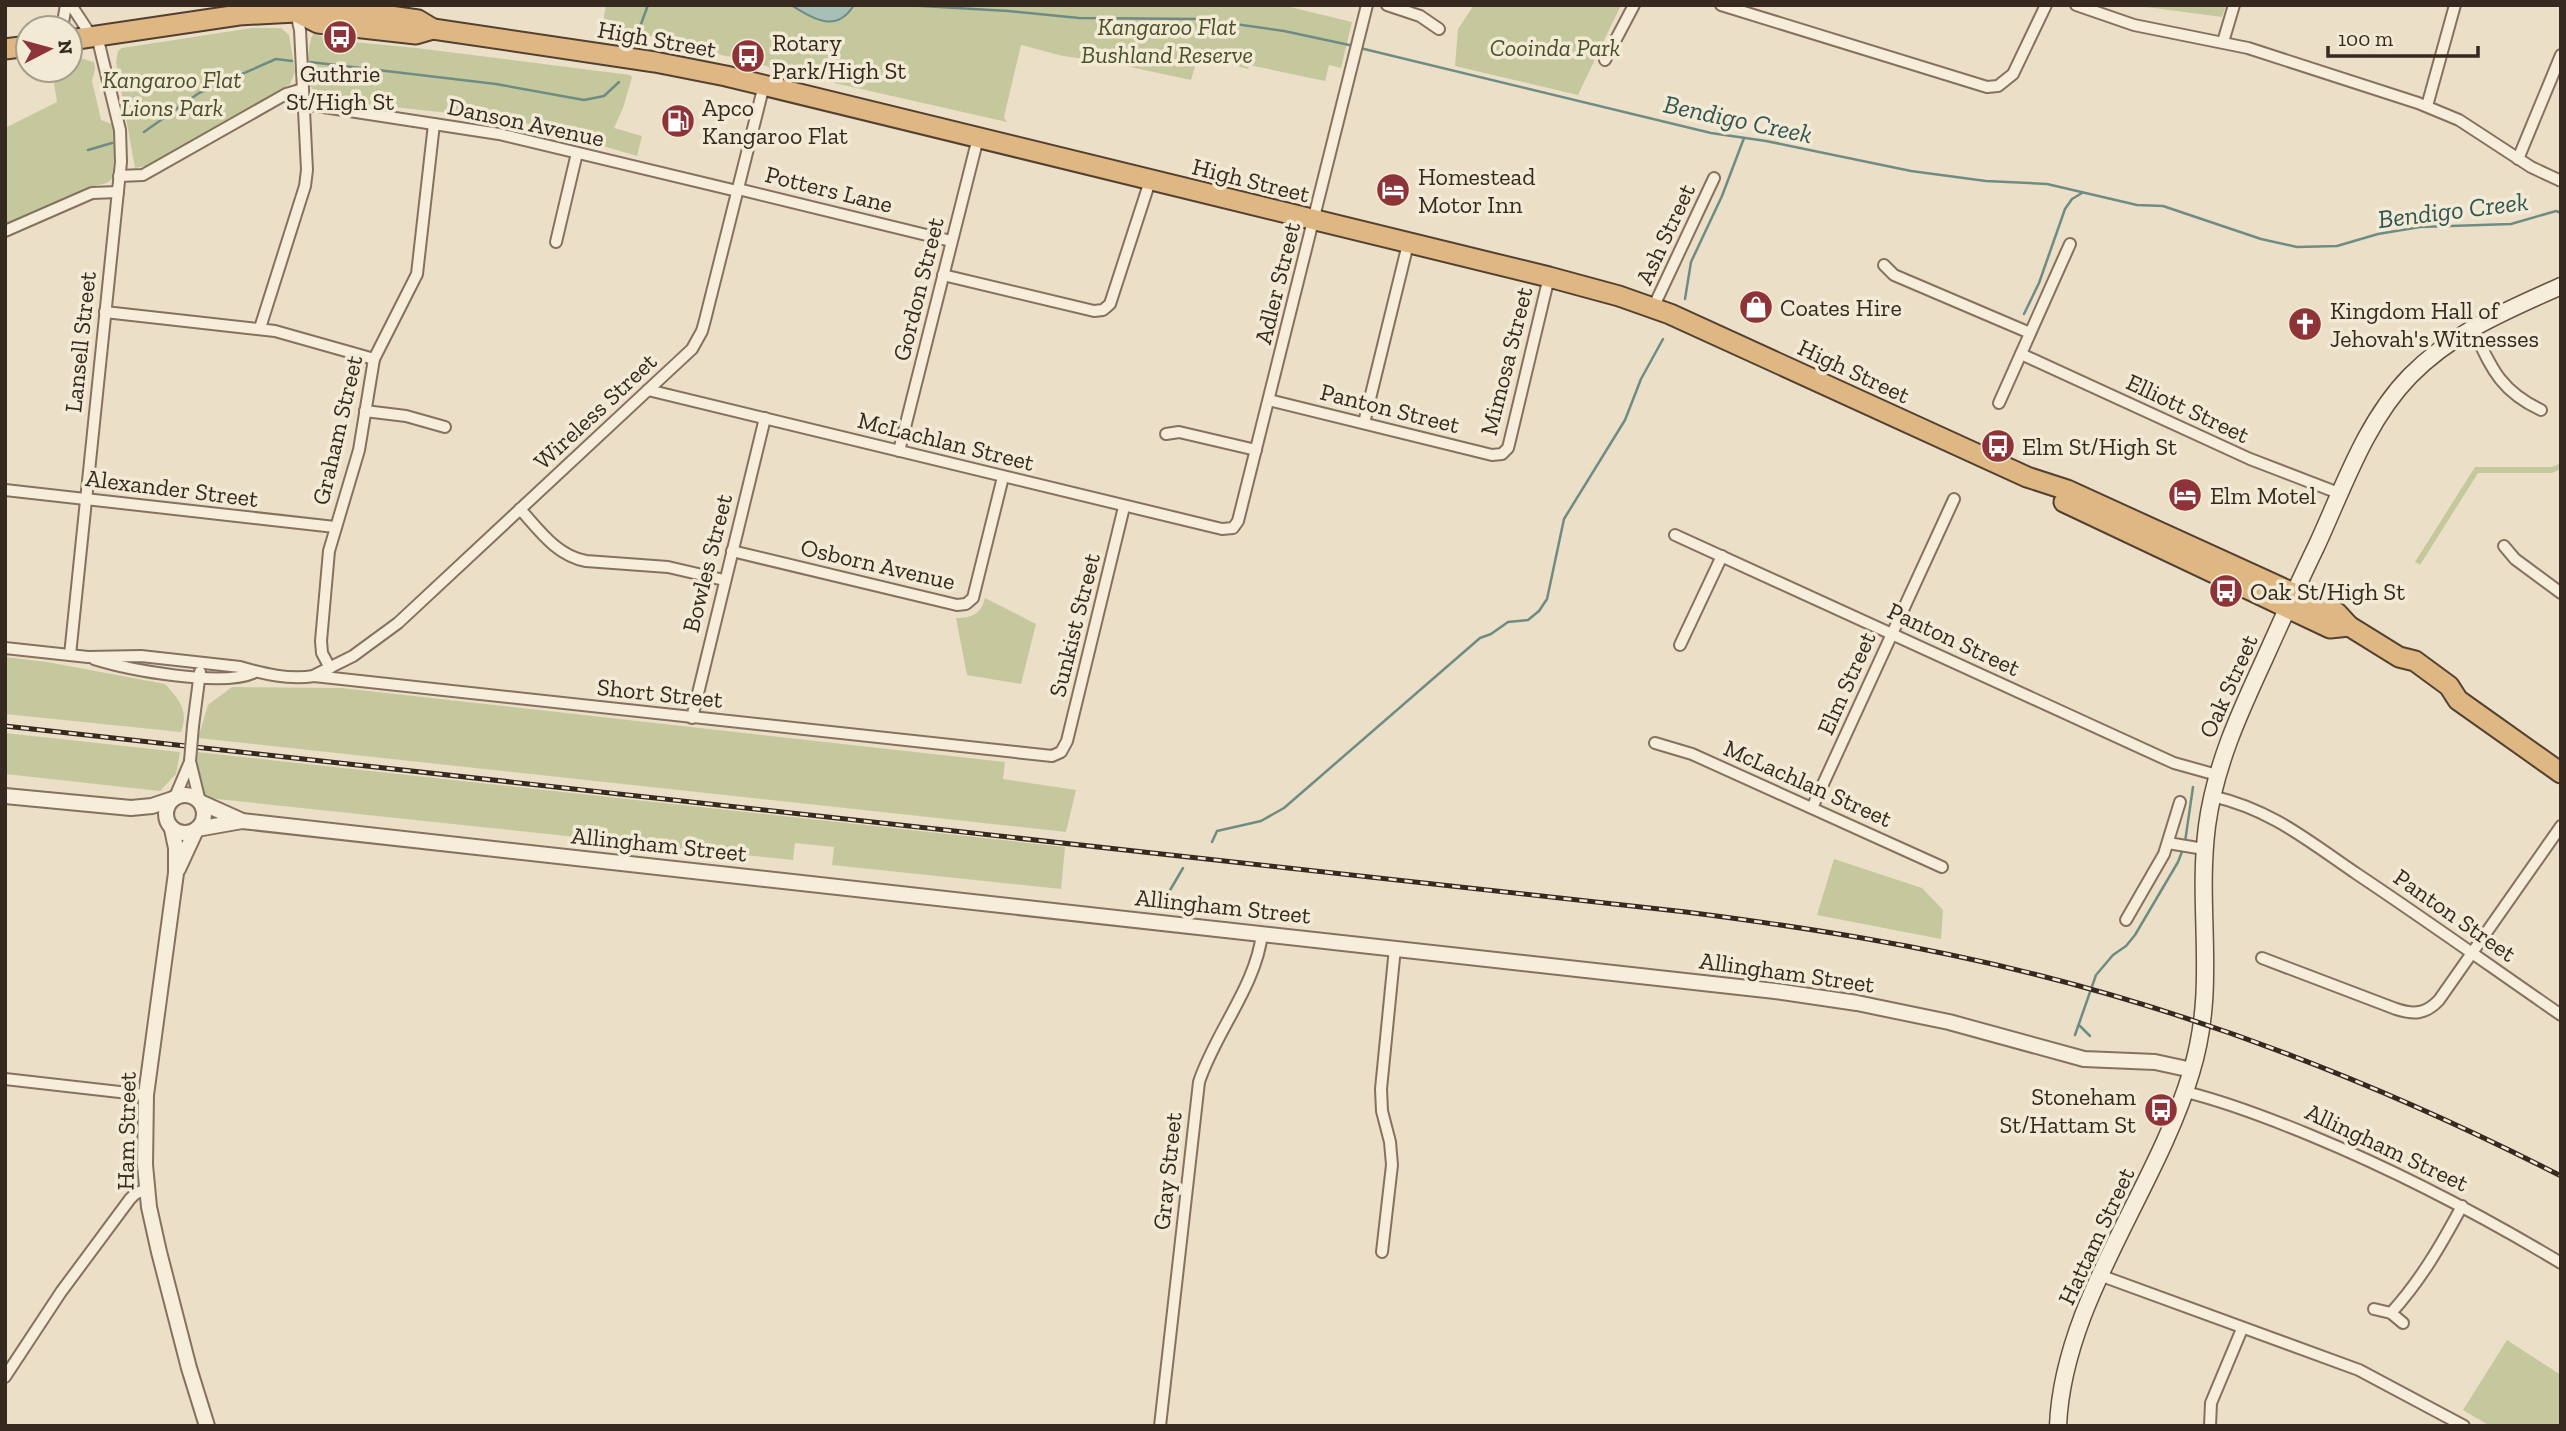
<svg xmlns="http://www.w3.org/2000/svg" width="2566" height="1431" viewBox="0 0 2566 1431" font-family="'Zilla Slab',serif">
<style>
.green{fill:#c4c89c}
.water{fill:#a8bfb7;stroke:#6f8c84;stroke-width:2}
.lines{fill:none;stroke-linecap:round;stroke-linejoin:round}
.stream{stroke:#6f8c84;stroke-width:2.5}
.minor-casing{stroke:#85715e;stroke-width:14}
.tertiary-casing{stroke:#85715e;stroke-width:18}
.secondary-casing{stroke:#675341;stroke-width:19}
.trunk-casing{stroke:#534032;stroke-width:23}
.minor{stroke:#f6edda;stroke-width:10}
.tertiary{stroke:#f6edda;stroke-width:14}
.secondary{stroke:#f6edda;stroke-width:16}
.trunk{stroke:#deb782;stroke-width:19}
.rail-casing{stroke:#362a20;stroke-width:5}
.rail{stroke:#f3ead6;stroke-width:2.5;stroke-dasharray:8;stroke-linecap:butt}
.minor-bridge-casing{stroke:#85715e;stroke-width:14;stroke-linecap:butt}
.minor-bridge{stroke:#f6edda;stroke-width:10}
.labels{text-anchor:middle;dominant-baseline:central;stroke-width:7;stroke-linejoin:round;paint-order:stroke}
.park-label{font-size:24px;font-style:italic;fill:#485129;stroke:#f3ead6}
.street-label{font-size:24px;fill:#362a20;stroke:#f3ead6}
.poi-label{font-size:24px;fill:#362a20;stroke:#f3ead6;text-anchor:start}
.water-label{font-size:26px;font-style:italic;fill:#315551;stroke:#f3ead6}
</style>
<rect width="100%" height="100%" fill="#ebdfc7"/>
<g class="green">
<polygon points="606,5 1282,5 1352,22 1341,68 1329,65 1325,81 1249,65 1248,69 1198,56 1191,80 1107,62 1063,56 1021,45 1004,117 1007,122 777,70 753,61 753,57 746,55 744,58 725,56 657,37 602,29"/>
<polygon points="1474,5 1621,5 1578,95 1455,66 1458,29"/>
<polygon points="2226,5 2222,17 2139,6 2139,5"/>
<polygon points="252,28 281,28 289,35 295,72 290,84 146,166 135,168 116,62 118,51 122,48"/>
<path d="M 313,34 L 343,41 L 416,48 L 630,75 L 632,77 L 623,108 L 614,128 L 642,136 L 637,156 L 515,120 L 328,100 C 321,97 314,93 310,85 C 306,75 308,43 313,34 Z"/>
<polygon points="80,58 94,62 95,69 92,81 101,120 112,124 116,139 112,179 107,183 94,186 5,225 5,128 57,102 52,70 70,70 70,60"/>
<polygon points="2561,463 2561,469 2552,473 2478,473 2420,565 2415,562 2475,467 2552,467"/>
<path d="M 985,598 L 1036,624 L 1021,684 L 967,675 L 956,618 C 972,618 981,614 985,598 Z"/>
<path d="M 5,657 L 47,662 L 165,684 C 179,699 189,711 181,732 L 5,714 Z"/>
<polygon points="232,687 341,688 1005,762 1003,779 1076,790 1066,832 198,738 208,705"/>
<polygon points="5,733 180,752 176,774 160,791 5,774"/>
<path d="M 197,752 L 1065,847 L 1061,889 L 832,865 L 834,847 L 795,843 L 793,860 L 208,798 C 197,786 197,767 197,752 Z"/>
<polygon points="1834,859 1922,888 1943,910 1941,939 1817,915"/>
<polygon points="2507,1340 2561,1375 2561,1426 2490,1426 2463,1410"/>
</g>
<path class="water" d="M 791,5 L 854,5 C 836,34 814,19 791,5 Z"/>
<g class="lines">
<g class="stream">
<polyline points="905,5 1008,11 1079,18 1200,19 1284,31 1354,46"/>
<polyline points="637,35 648,5"/>
<polyline points="1360,48 1711,133 1766,141 1911,171 1986,181 2047,184 2137,205 2163,206 2261,239 2297,247 2337,246 2378,234 2420,227 2511,224 2556,211 2561,213"/>
<polyline points="310,62 496,84 584,100 604,96 619,82"/>
<polyline points="144,132 199,93 276,59 292,61"/>
<polyline points="88,150 112,143"/>
<polyline points="1685,299 1691,262 1722,196 1744,138"/>
<polyline points="2024,314 2039,283 2065,209 2072,199 2082,193"/>
<polyline points="1212,842 1217,831 1261,821 1284,808 1480,638 1491,634 1508,622 1528,620 1539,611 1547,599 1564,519 1625,420 1641,379 1663,339"/>
<polyline points="2185,842 2193,787"/>
<polyline points="1159,909 1183,868"/>
<polyline points="2080,1026 2090,1036"/>
<polyline points="2075,1035 2096,975 2113,955 2126,946 2135,935 2178,862 2183,849"/>
</g>
<g class="minor-casing">
<g id="minor">
<polyline points="71,5 92,37"/>
<polyline points="1387,5 1420,16 1439,29"/>
<polyline points="1721,5 1987,87 1998,86 2013,74 2046,5"/>
<polyline points="2076,5 2134,25 2248,48 2418,103 2459,120 2531,167 2561,181"/>
<polyline points="62,28 66,5"/>
<polyline points="2223,42 2234,5"/>
<polyline points="1605,60 1634,5"/>
<polyline points="304,104 499,134 737,191"/>
<polyline points="2427,106 2455,5"/>
<polyline points="2518,159 2561,55"/>
<polyline points="119,176 143,175 286,94 303,89"/>
<polyline points="738,189 951,241"/>
<polyline points="5,231 92,193 118,192"/>
<polyline points="556,242 577,153"/>
<polyline points="1884,265 1894,275 2030,333"/>
<polyline points="943,275 1094,311 1103,310 1110,304 1150,181"/>
<polyline points="1653,308 1714,178"/>
<polyline points="105,312 275,331 374,359"/>
<path d="M 2472,327 C 2491,367 2499,390 2541,410"/>
<polyline points="260,328 305,186 307,170 300,30 296,13"/>
<polyline points="2021,354 2250,459 2341,494"/>
<polyline points="648,390 1222,529 1233,528 1238,521 1367,5"/>
<polyline points="1269,400 1492,455 1502,454 1508,448 1510,440 1549,277"/>
<polyline points="1999,403 2070,244"/>
<polyline points="365,411 406,416 445,427"/>
<polyline points="1364,423 1408,244"/>
<polyline points="1166,434 1179,432 1256,450"/>
<polyline points="899,451 978,138"/>
<polyline points="5,490 335,527"/>
<path d="M 520,509 C 539,530 557,556 586,561 L 668,567 L 724,580"/>
<polyline points="1675,535 2174,763 2217,775"/>
<polyline points="2504,546 2515,559 2561,593"/>
<polyline points="732,551 957,605 966,604 973,598 1003,477"/>
<polyline points="1680,645 1722,556"/>
<path d="M 5,648 L 88,657 L 141,656 L 240,667 C 264,674 289,680 314,676 L 1052,756 L 1061,752 L 1067,741 L 1124,507"/>
<polyline points="70,655 121,162 120,130 97,36"/>
<path d="M 94,659 C 129,670 221,687 253,673"/>
<polyline points="330,668 322,653 321,641 329,551 359,450 374,359 417,274 434,124"/>
<polyline points="315,675 353,656 398,623 692,349 702,331 705,320 764,85"/>
<polyline points="692,718 765,418"/>
<polyline points="193,726 200,672"/>
<polyline points="1655,743 1692,754 1942,867"/>
<polyline points="190,761 200,802"/>
<path d="M 2212,796 C 2272,810 2307,840 2357,874 C 2426,920 2493,968 2561,1015"/>
<polyline points="175,797 189,764"/>
<polyline points="1812,808 1954,499"/>
<polyline points="2168,843 2204,849"/>
<polyline points="2126,920 2164,854 2180,802"/>
<path d="M 2262,958 L 2396,1009 C 2414,1015 2426,1014 2439,1000 L 2561,826"/>
<polyline points="5,1079 146,1095"/>
<path d="M 2186,1092 C 2230,1103 2271,1119 2312,1136 C 2399,1172 2481,1215 2561,1263"/>
<polyline points="1382,1252 1392,1165 1390,1142 1382,1111 1381,1089 1395,948"/>
<polyline points="2102,1276 2359,1370 2464,1426"/>
<polyline points="2374,1309 2391,1313 2403,1323"/>
<path d="M 2391,1313 C 2421,1280 2441,1245 2462,1206"/>
<polyline points="5,1377 61,1292 130,1199 135,1194 146,1189"/>
<path d="M 1160,1426 L 1199,1082 C 1215,1033 1257,984 1262,933"/>
<polyline points="2210,1426 2211,1403 2242,1329"/>
</g>
</g>
<g class="tertiary-casing">
<g id="tertiary">
<circle cx="185" cy="814" r="19"/>
<polyline points="5,796 131,808 152,806 173,799"/>
<polyline points="202,803 240,820"/>
<polyline points="172,829 176,848 176,873 146,1095 145,1165 149,1207 159,1252 189,1368 207,1426"/>
<polyline points="197,829 242,821 1775,991 1857,1003 1949,1022 2084,1059 2155,1062 2192,1070"/>
<polyline points="178,869 196,830"/>
</g>
</g>
<g class="secondary-casing">
<path id="secondary" d="M 2058,1426 C 2063,1302 2156,1190 2191,1073 C 2218,986 2196,912 2207,826 C 2215,766 2239,714 2264,660 C 2281,622 2298,584 2316,547 C 2343,489 2365,422 2410,376 C 2453,332 2506,311 2561,286"/>
</g>
<g class="trunk-casing">
<g id="trunk">
<polyline points="296,12 318,23 416,34 433,29 655,62 726,76 1549,277 1619,296 1670,314 2027,477 2067,490 2337,613 2349,626 2399,657 2415,661 2449,686 2458,700 2561,773"/>
<polyline points="70,40 239,15 296,12 320,6 418,20 433,29"/>
<polyline points="5,49 28,46"/>
<polyline points="2064,502 2330,628 2349,626"/>
</g>
</g>
<use href="#minor" class="minor"/>
<use href="#tertiary" class="tertiary"/>
<use href="#secondary" class="secondary"/>
<use href="#trunk" class="trunk"/>
<g class="rail-casing">
<path id="rail" d="M 5,726 L 1686,912 C 1803,927 1919,945 2034,974 C 2217,1020 2393,1090 2561,1176"/>
</g>
<use href="#rail" class="rail"/>
<g class="minor-bridge-casing">
<polyline id="minor-bridge" points="190,761 193,726"/>
</g>
<use href="#minor-bridge" class="minor-bridge"/>
</g>
<defs>
<g id="bus-disc" transform="scale(1.75)"><circle r="9.5" fill="#8e3337" stroke="#f3ead6"/><path d="M-5-6H5V4H4V6H2V4H-2V6H-4V4H-5ZM-3.5-4V0h7V-4ZM-3.5 1.2v1.5H-2V1.2ZM2 1.2v1.5H3.5V1.2Z" fill="#fff"/></g>
<g id="fuel-disc" transform="scale(1.75)"><circle r="9.5" fill="#8e3337" stroke="#f3ead6"/><path d="M-5.5-6h7V0h2V4h1.3V-2.5L3-4.5l.8-.8L6-3V5H2.5V1h-1V6h-7ZM-4.2-4.7v3.2H.2V-4.7Z" fill="#fff"/></g>
<g id="hotel-disc" transform="scale(1.75)"><circle r="9.5" fill="#8e3337" stroke="#f3ead6"/><path d="M-6-4.5h1.5V1H6V5H4.5V3h-9V5H-6ZM-4 0a1.8 1.8 0 1 1 3.6 0ZM.5 0V-2.5h3Q6-2.5 6 0Z" fill="#fff"/></g>
<g id="shop-disc" transform="scale(1.75)"><circle r="9.5" fill="#8e3337" stroke="#f3ead6"/><path d="M-5-2.5h2.3a2.7 3.5 0 0 1 5.4 0H5L5.5 6h-11ZM-1.5-2.5h3a1.5 2.3 0 0 0-3 0Z" fill="#fff"/></g>
<g id="church-disc" transform="scale(1.75)"><circle r="9.5" fill="#8e3337" stroke="#f3ead6"/><path d="M-1.2-6h2.4v3.5h3.3v2.4h-3.3V6h-2.4V-.1h-3.3v-2.4h3.3Z" fill="#fff"/></g>
</defs>
<g fill-rule="evenodd">
<use href="#bus-disc" x="340" y="37"/>
<use href="#bus-disc" x="748" y="56"/>
<use href="#fuel-disc" x="678" y="121"/>
<use href="#hotel-disc" x="1393" y="190"/>
<use href="#shop-disc" x="1756" y="307"/>
<use href="#church-disc" x="2305" y="324"/>
<use href="#bus-disc" x="1998" y="446"/>
<use href="#hotel-disc" x="2185" y="495"/>
<use href="#bus-disc" x="2226" y="591"/>
<use href="#bus-disc" x="2161" y="1110"/>
</g>
<g class="labels">
<g class="park-label">
<text x="1167" y="26">Kangaroo Flat<tspan x="1167" dy="28">Bushland Reserve</tspan></text>
<text x="1555" y="47">Cooinda Park</text>
<text x="172" y="79">Kangaroo Flat<tspan x="172" dy="28">Lions Park</tspan></text>
</g>
<g class="street-label">
<text transform="translate(657 39) rotate(10)">High Street</text>
<text transform="translate(526 122) rotate(12)">Danson Avenue</text>
<text transform="translate(1251 180) rotate(14)">High Street</text>
<text transform="translate(829 189) rotate(14)">Potters Lane</text>
<text transform="translate(1665 234) rotate(-65)">Ash Street</text>
<text transform="translate(1277 283) rotate(-76)">Adler Street</text>
<text transform="translate(918 289) rotate(-76)">Gordon Street</text>
<text transform="translate(80 342) rotate(-84)">Lansell Street</text>
<text transform="translate(1506 361) rotate(-76)">Mimosa Street</text>
<text transform="translate(1854 371) rotate(25)">High Street</text>
<text transform="translate(1390 408) rotate(14)">Panton Street</text>
<text transform="translate(2188 408) rotate(25)">Elliott Street</text>
<text transform="translate(595 411) rotate(-43)">Wireless Street</text>
<text transform="translate(337 430) rotate(-77)">Graham Street</text>
<text transform="translate(946 441) rotate(14)">McLachlan Street</text>
<text transform="translate(172 488) rotate(7)">Alexander Street</text>
<text transform="translate(707 563) rotate(-76)">Bowles Street</text>
<text transform="translate(878 564) rotate(13)">Osborn Avenue</text>
<text transform="translate(1074 625) rotate(-76)">Sunkist Street</text>
<text transform="translate(1954 639) rotate(25)">Panton Street</text>
<text transform="translate(1846 683) rotate(-66)">Elm Street</text>
<text transform="translate(2228 686) rotate(-66)">Oak Street</text>
<text transform="translate(660 693) rotate(6)">Short Street</text>
<text transform="translate(1808 783) rotate(24)">McLachlan Street</text>
<text transform="translate(659 844) rotate(6)">Allingham Street</text>
<text transform="translate(1223 906) rotate(6)">Allingham Street</text>
<text transform="translate(2455 915) rotate(35)">Panton Street</text>
<text transform="translate(1787 972) rotate(8)">Allingham Street</text>
<text transform="translate(126 1131) rotate(-89)">Ham Street</text>
<text transform="translate(2387 1147) rotate(25)">Allingham Street</text>
<text transform="translate(1167 1171) rotate(-84)">Gray Street</text>
<text transform="translate(2096 1236) rotate(-65)">Hattam Street</text>
</g>
<g class="poi-label">
<text x="772" y="42">Rotary<tspan x="772" dy="28">Park/High St</tspan></text>
<text x="340" y="73" text-anchor="middle">Guthrie<tspan x="340" dy="28">St/High St</tspan></text>
<text x="702" y="107">Apco<tspan x="702" dy="28">Kangaroo Flat</tspan></text>
<text x="1418" y="176">Homestead<tspan x="1418" dy="28">Motor Inn</tspan></text>
<text x="1780" y="307">Coates Hire</text>
<text x="2330" y="310">Kingdom Hall of<tspan x="2330" dy="28">Jehovah's Witnesses</tspan></text>
<text x="2022" y="446">Elm St/High St</text>
<text x="2210" y="495">Elm Motel</text>
<text x="2250" y="591">Oak St/High St</text>
<text x="2136" y="1096" text-anchor="end">Stoneham<tspan x="2136" dy="28">St/Hattam St</tspan></text>
</g>
<g class="water-label">
<text transform="translate(1738 119) rotate(12)">Bendigo Creek</text>
<text transform="translate(2453 210) rotate(-7)">Bendigo Creek</text>
</g>
</g>
<rect width="2566" height="1431" fill="none" stroke="#362a20" stroke-width="14"/>
<g transform="translate(49 49) rotate(84)"><circle r="33" fill="#f3ead6" stroke="#a79d8d" stroke-width="2"/>
<path d="M0-5L12 26L0 18L-12 26Z" fill="#8e3337"/>
<text y="-10" font-size="19" font-weight="bold" text-anchor="middle" fill="#362a20">N</text>
</g>
<path d="M2328 46v10h150v-10" fill="none" stroke="#362a20" stroke-width="3.5"/>
<text x="2338" y="46" font-size="21" fill="#362a20" stroke="#f3ead6" stroke-width="5" paint-order="stroke">100 m</text>
</svg>
